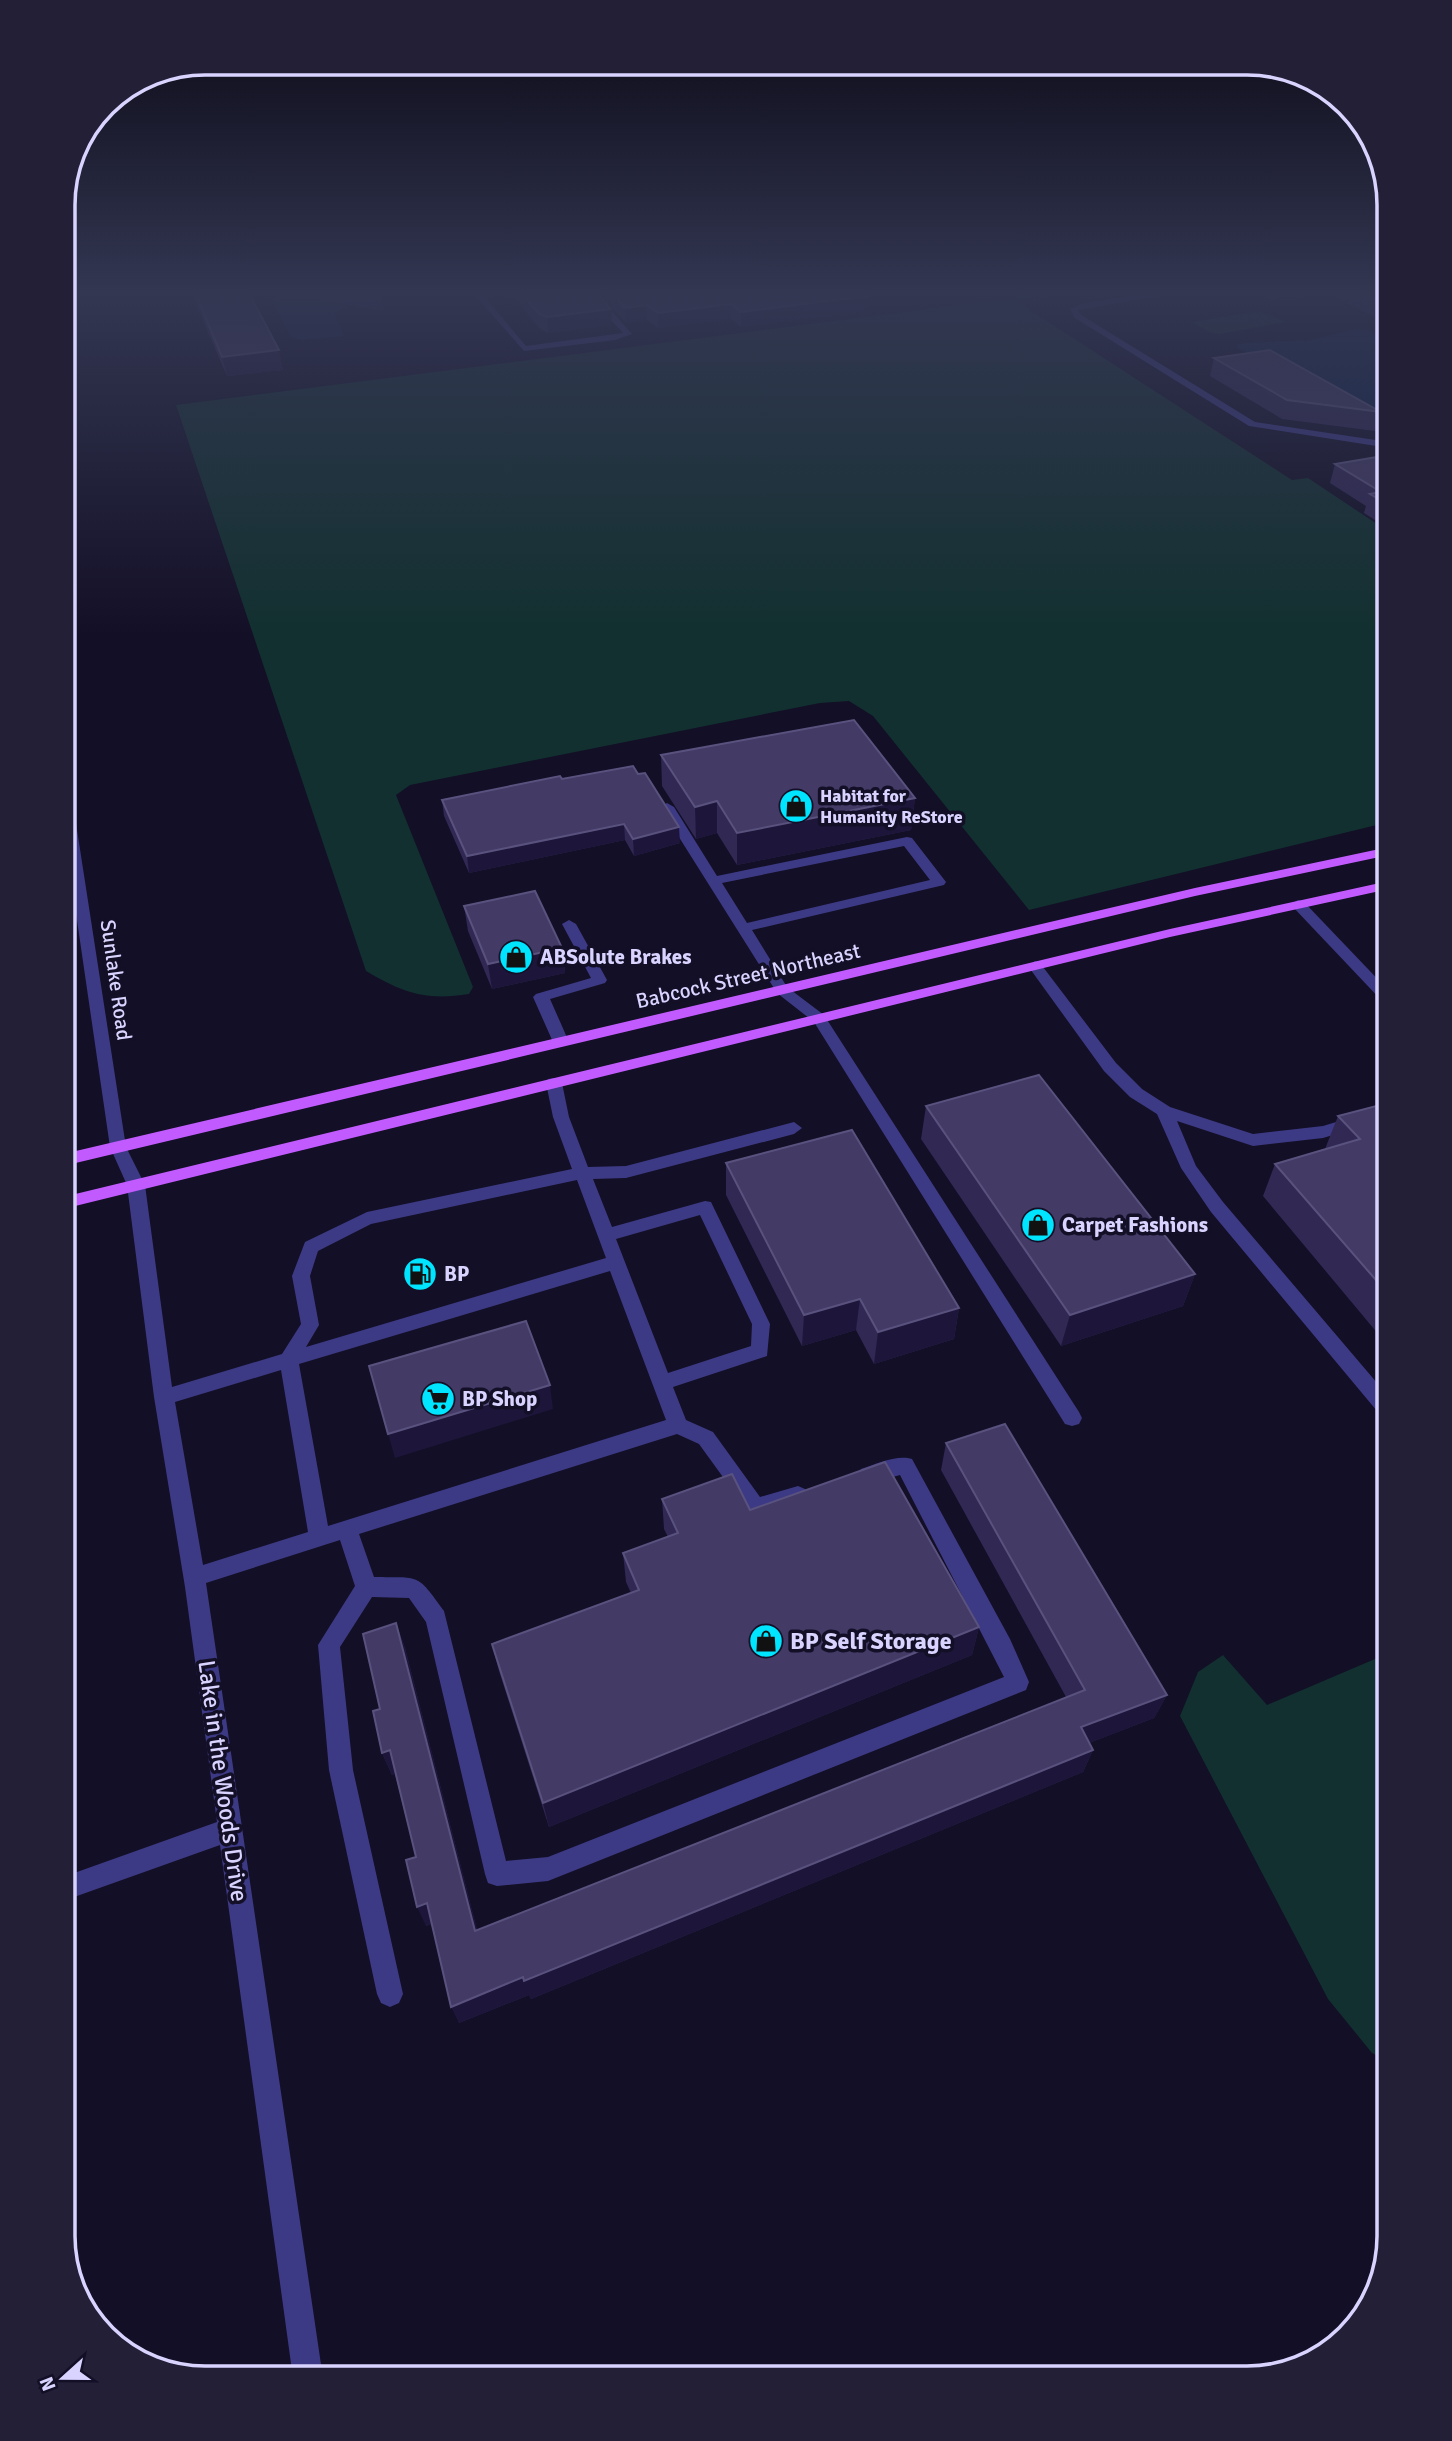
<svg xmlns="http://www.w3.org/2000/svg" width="1452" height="2441" viewBox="0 0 1452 2441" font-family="Signika,sans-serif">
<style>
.green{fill:#12302f}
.water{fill:#0c2248}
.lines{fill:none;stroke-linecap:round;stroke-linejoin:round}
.minor{fill:#3d3a85;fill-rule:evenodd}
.major{fill:#c25bff;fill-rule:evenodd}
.wall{fill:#312854}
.shaded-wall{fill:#1d163a}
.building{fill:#433a66;stroke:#5a527e;stroke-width:2}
.labels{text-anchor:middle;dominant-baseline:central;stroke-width:7;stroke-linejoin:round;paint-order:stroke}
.far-poi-label{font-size:18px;font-weight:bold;fill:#d9d4ff;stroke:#130f26;text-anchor:start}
.poi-label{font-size:21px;font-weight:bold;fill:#d9d4ff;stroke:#130f26;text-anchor:start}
.street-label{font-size:21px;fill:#d9d4ff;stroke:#130f26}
.near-poi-label{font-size:24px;font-weight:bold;fill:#d9d4ff;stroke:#130f26;text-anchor:start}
.near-street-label{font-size:24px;fill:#d9d4ff;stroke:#130f26}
.rim{fill:none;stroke:#d9d4ff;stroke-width:3.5}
</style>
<rect width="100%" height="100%" fill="#130f26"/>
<g class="green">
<path d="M 1011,295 L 1075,295 L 1019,303 L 1292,480 L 1308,478 L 1389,532 L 1389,656 L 1381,662 L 1389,668 L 1389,822 L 1029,910 L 873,716 L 849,701 L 820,703 L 410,785 L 396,795 L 473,987 L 469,994 C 426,1001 403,993 366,971 L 176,405 L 1015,298 Z"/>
<polygon points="1259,311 1286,322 1219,334 1209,332 1192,322"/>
<polygon points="1389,1653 1389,2061 1372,2053 1328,1999 1180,1716 1198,1672 1223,1655 1267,1705"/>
</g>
<g class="water">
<polygon points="270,295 347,295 339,302 346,306 334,313 344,336 300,340 291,337"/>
<polygon points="1356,329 1370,331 1389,340 1389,410 1371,409 1237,348 1237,345 1245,343 1311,340"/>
</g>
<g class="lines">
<g class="minor">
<polygon points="475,295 483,295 526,346 623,333 588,295 597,295 632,334 615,340 524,351"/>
<polygon points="1139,295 1163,295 1078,310 1081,315 1255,422 1389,442 1389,448 1249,426 1075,318 1070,309 1084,303"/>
<path d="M 63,774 L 69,778 L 126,1147 L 145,1185 L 172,1387 L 282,1354 L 301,1324 L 292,1276 L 305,1242 L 367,1212 L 572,1169 L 553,1117 L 546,1083 L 548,1079 L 554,1078 L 562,1083 L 569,1117 L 588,1167 L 626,1166 L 794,1122 L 802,1128 L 794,1134 L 626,1178 L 593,1179 L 612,1227 L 705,1201 L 711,1202 L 770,1324 L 767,1356 L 673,1387 L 686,1420 L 713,1432 L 760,1497 L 798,1486 L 805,1489 L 808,1495 L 805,1501 L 756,1516 L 749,1513 L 699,1444 L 677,1434 L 359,1534 L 374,1577 C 420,1578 416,1572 444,1611 L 506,1861 L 548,1857 L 1004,1677 L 900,1475 L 868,1484 L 861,1481 L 858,1475 L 861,1469 C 875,1464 898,1454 912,1459 L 1010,1639 L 1029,1682 L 1026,1690 L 548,1881 L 497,1886 L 488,1883 L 485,1874 L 426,1622 L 409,1598 L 372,1597 L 340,1647 L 353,1770 L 403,1994 L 399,2003 L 390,2007 L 381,2003 L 377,1994 L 329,1770 L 318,1645 L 355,1586 L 340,1540 L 206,1583 L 323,2378 L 293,2378 L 220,1845 L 63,1901 L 63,1877 L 217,1822 L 185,1587 L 154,1397 L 127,1185 L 110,1147 L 63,824 ZM 577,1180 L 606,1258 L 306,1347 L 319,1325 L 310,1276 L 318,1251 L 371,1224 ZM 700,1215 L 752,1324 L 751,1346 L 668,1373 L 616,1239 ZM 610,1271 L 666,1420 L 328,1526 L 299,1364 ZM 281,1370 L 308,1532 L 203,1565 L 175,1402 Z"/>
<path d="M 667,803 L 674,807 L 717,876 L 907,837 L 912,838 L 946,882 L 944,885 L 752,930 L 787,987 L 824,1015 L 1079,1412 L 1082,1418 L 1079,1424 L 1072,1426 L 1065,1424 L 814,1022 L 777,993 L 660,807 ZM 904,846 L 930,880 L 747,923 L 722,883 Z"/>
<polygon points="1298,900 1303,901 1389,991 1389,1005 1384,1003 1293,907 1291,904"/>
<polygon points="569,920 576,924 607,980 605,983 550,999 569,1042 561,1047 553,1042 533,997 536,994 591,978 562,924"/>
<polygon points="1035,961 1040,963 1116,1063 1142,1089 1170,1107 1253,1134 1323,1126 1389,1106 1389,1118 1323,1138 1253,1146 1177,1121 1196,1166 1223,1202 1389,1397 1389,1419 1382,1417 1211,1212 1181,1168 1157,1114 1130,1097 1104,1071 1028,966"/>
</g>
<g class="major">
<polygon points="1389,847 1389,855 1195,896 63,1166 63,1154 1195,888"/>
<polygon points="1389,881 1389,889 1170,937 63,1209 63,1197 1170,929"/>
</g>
</g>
<g class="wall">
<polygon points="192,295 250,295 283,370 227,376"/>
<polygon points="321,295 381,295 383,311 324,300"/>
<polygon points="512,295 599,295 611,309 612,325 548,333 540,329"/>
<polygon points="601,295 868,295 867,311 741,327 731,319 658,328 647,320 626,323"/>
<polygon points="1260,295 1329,295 1274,303"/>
<polygon points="1331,295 1389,295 1389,324"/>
<polygon points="1214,358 1381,412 1375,431 1282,419 1210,376"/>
<polygon points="1389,455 1389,529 1364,513 1366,506 1330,483 1335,464"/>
<polygon points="661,755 915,798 911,830 737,865 717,833 696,839 662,786"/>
<polygon points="562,779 680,843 634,856 625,840 469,873 444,816 442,800"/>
<polygon points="464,906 562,948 565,973 492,989 468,931"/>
<polygon points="926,1106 1195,1274 1183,1306 1061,1346 921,1139"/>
<polygon points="1389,1114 1389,1347 1263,1196 1275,1164 1325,1149 1338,1116"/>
<polygon points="726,1163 959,1308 954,1339 874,1364 856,1330 802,1346 726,1195"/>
<polygon points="946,1443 1167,1695 1154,1718 1089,1743 1093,1750 1083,1772 531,1999 529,1995 459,2023 431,1924 426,1926 416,1857 395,1774 392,1775 382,1753 380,1709 396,1623 405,1648 477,1930 1066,1697 941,1470"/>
<polygon points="662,1499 750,1510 979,1627 972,1655 549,1827 499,1671 492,1644 631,1593 626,1582 623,1553 668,1537 664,1529"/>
</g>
<g class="shaded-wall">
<polygon points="1276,295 1329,295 1274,303"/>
<polygon points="868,296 867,311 741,327 741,312"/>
<polygon points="731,304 731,319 658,328 658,313"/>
<polygon points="647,305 647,320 626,323 625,308"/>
<polygon points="611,309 612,325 548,333 547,317"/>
<polygon points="279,350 283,370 227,376 222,357"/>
<polygon points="915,798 911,830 737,865 737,833"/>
<polygon points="717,801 717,833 696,839 695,807"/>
<polygon points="624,824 625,840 469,873 467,856"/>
<polygon points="679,827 680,843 634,856 633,839"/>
<polygon points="562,948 565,973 492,989 488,964"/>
<polygon points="1195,1274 1183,1306 1061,1346 1070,1315"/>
<polygon points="860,1299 856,1330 802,1346 804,1315"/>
<polygon points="959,1308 954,1339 874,1364 878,1332"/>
<polygon points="550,1385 553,1409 395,1458 388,1434"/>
<polygon points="396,1623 405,1648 482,1949 475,1931"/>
<polygon points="979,1627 972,1655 549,1827 543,1803"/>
<polygon points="1167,1695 1154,1718 1071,1750 1081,1727"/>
<polygon points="390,1750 399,1773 392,1775 382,1753"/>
<polygon points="1093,1750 1083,1772 531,1999 529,1995 459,2023 451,2007"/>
<polygon points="427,1903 436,1923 426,1926 417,1907"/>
</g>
<g class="building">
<polygon points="196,295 250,295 279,350 222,357"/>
<polygon points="523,295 599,295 611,309 547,317 539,314"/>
<polygon points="614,295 868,295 868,296 741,312 731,304 658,313 647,305 625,308"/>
<polygon points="1366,295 1389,295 1389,307"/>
<polygon points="1270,350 1381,412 1287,400 1214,358"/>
<polygon points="1389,455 1389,505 1370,494 1381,492 1335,464"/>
<polygon points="854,720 915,798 737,833 717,801 695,807 661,755"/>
<polygon points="633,766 638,774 645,773 679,827 633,839 624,824 467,856 442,800 560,776 562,779"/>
<polygon points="535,891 562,948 488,964 464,906"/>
<polygon points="1039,1075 1195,1274 1070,1315 926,1106"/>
<polygon points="1380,1105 1389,1114 1389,1295 1275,1164 1360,1139 1338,1116"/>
<polygon points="852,1130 959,1308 878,1332 860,1299 804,1315 726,1163"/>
<polygon points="526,1321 550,1385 388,1434 369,1366"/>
<polygon points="1005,1424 1167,1695 1081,1727 1093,1750 524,1981 523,1977 451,2007 427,1903 417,1907 406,1860 416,1857 390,1750 382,1753 373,1711 380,1709 363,1634 396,1623 475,1931 1085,1690 946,1443"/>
<polygon points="885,1462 979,1627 543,1803 492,1644 639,1590 623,1553 678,1533 662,1499 732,1474 750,1510"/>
</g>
<linearGradient id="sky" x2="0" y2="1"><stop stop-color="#0a0815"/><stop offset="0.46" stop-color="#333752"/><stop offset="1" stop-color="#333752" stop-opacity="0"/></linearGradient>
<rect width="1452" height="637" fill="url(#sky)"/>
<defs>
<g id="shop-disc" transform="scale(1.75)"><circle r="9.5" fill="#00e5ff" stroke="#130f26"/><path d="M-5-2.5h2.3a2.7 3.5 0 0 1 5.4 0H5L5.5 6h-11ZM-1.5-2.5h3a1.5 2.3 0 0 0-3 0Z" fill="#111"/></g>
<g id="fuel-disc" transform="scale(1.75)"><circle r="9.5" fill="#00e5ff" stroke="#130f26"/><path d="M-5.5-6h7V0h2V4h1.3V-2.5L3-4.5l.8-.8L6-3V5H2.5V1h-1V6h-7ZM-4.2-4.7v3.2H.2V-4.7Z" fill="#111"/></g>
<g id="supermarket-disc" transform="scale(1.75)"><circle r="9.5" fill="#00e5ff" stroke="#130f26"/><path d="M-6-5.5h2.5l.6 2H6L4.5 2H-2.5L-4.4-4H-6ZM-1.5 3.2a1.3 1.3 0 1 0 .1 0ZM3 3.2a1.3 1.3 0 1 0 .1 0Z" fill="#111"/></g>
</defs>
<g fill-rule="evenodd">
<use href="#shop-disc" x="796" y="806"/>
<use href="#shop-disc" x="516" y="957"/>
<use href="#shop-disc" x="1038" y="1225"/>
<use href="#fuel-disc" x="420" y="1274"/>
<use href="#supermarket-disc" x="438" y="1399"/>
<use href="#shop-disc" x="766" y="1641"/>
</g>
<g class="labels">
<g class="far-poi-label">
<text x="820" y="796">Habitat for<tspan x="820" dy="21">Humanity ReStore</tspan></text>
</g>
<g class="poi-label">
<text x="540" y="957">ABSolute Brakes</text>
<text x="1062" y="1225">Carpet Fashions</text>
<text x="444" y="1274">BP</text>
<text x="462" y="1399">BP Shop</text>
</g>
<g class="street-label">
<text transform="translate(748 976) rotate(-13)">Babcock Street Northeast</text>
<text transform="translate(116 980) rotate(82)">Sunlake Road</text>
</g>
<g class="near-poi-label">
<text x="790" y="1641">BP Self Storage</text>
</g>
<g class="near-street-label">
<text transform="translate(223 1781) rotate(82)">Lake in the Woods Drive</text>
</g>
</g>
<path d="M0 0H1452V2441H0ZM205 75H1247A130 130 0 0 1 1377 205V2236A130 130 0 0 1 1247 2366H205A130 130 0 0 1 75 2236V205A130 130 0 0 1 205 75Z" fill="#231f37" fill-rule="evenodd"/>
<path class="rim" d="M205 75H1247A130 130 0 0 1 1377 205V2236A130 130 0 0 1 1247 2366H205A130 130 0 0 1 75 2236V205A130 130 0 0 1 205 75Z"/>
<g transform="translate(63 2378) rotate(249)" stroke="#130f26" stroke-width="5" paint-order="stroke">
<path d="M0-5L12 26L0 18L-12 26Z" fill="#d9d4ff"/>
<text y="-10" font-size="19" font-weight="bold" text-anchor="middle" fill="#d9d4ff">N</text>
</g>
</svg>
